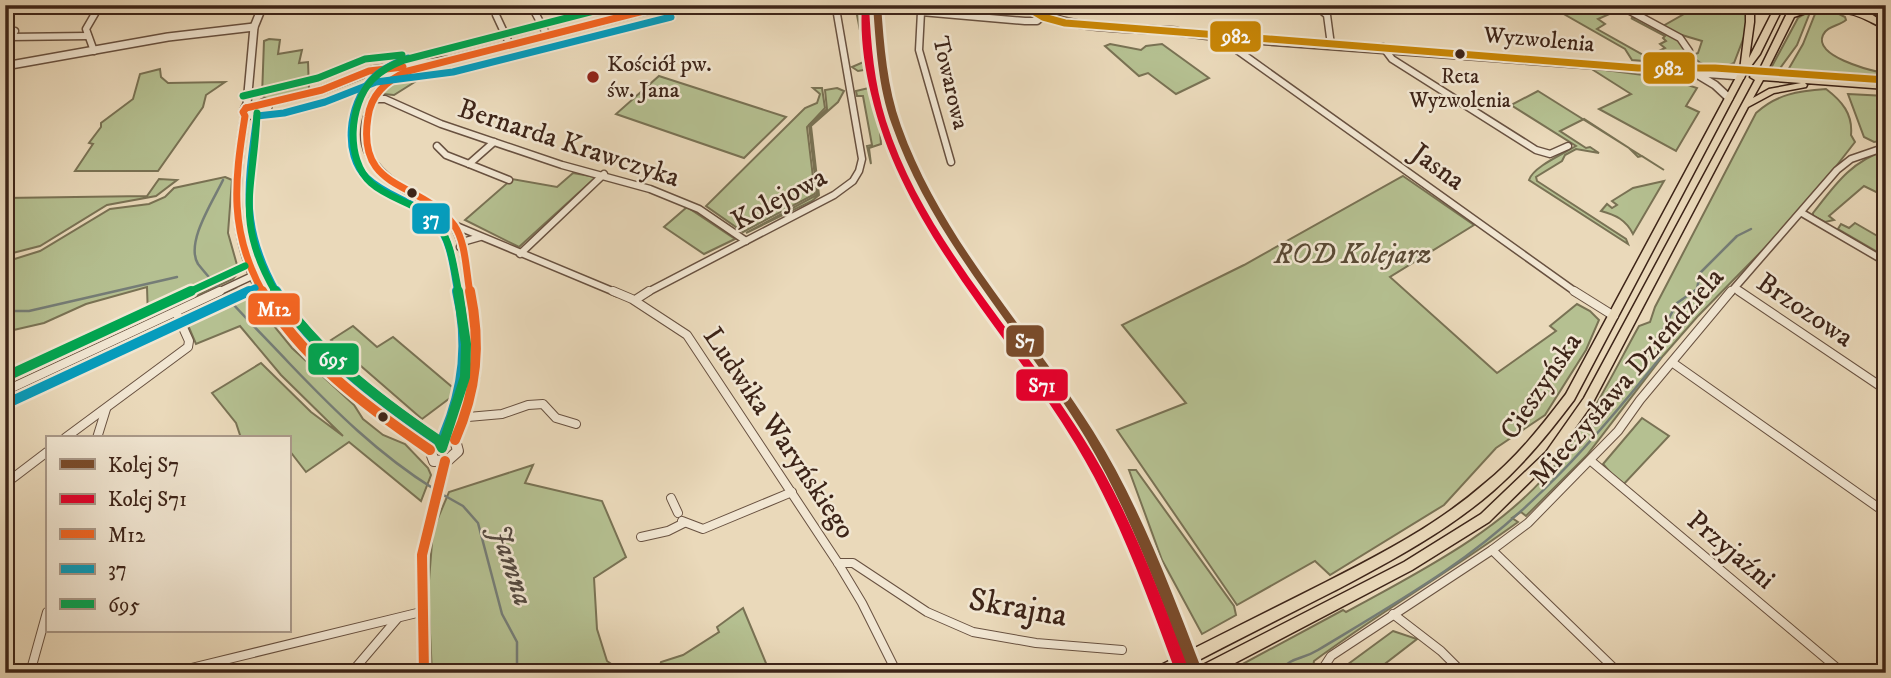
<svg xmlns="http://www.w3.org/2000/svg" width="1891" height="678" viewBox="0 0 1891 678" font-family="'IM FELL DW Pica',serif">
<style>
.green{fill:#b5c091;stroke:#797254;stroke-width:2}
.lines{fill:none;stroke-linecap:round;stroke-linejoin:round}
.stream{stroke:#757d77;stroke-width:2.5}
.minor-far1-casing{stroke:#685140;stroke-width:9}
.minor-casing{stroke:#685140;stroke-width:10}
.tertiary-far1-casing{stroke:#685140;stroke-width:10}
.tertiary-casing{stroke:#685140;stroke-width:12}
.primary-casing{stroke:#3d2418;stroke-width:3}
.minor-far1{stroke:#f1e6d2;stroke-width:6}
.minor{stroke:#f1e6d2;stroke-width:8}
.tertiary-far1{stroke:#f1e6d2;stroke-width:7}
.tertiary{stroke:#f1e6d2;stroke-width:10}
.primary{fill:#ead9ba;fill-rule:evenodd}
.rail-casing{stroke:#3d2418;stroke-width:5}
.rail{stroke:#f1e6d2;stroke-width:2.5;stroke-dasharray:7;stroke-linecap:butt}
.bus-1-far1-casing{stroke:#f1e6d2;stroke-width:11}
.bus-1-casing{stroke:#f1e6d2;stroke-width:15}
.bus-2-far1-casing{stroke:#f1e6d2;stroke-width:11}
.bus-2-casing{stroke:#f1e6d2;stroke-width:15}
.bus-3-far1-casing{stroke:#f1e6d2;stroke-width:11}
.bus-3-casing{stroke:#f1e6d2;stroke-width:15}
.bus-4-casing{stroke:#f1e6d2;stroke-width:11}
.bus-1-far1{stroke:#f26522;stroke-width:7}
.bus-1{stroke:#f26522;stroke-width:10}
.bus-2-far1{stroke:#069cbc;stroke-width:7}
.bus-2{stroke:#069cbc;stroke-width:10}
.bus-3-far1{stroke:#00a651;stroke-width:7}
.bus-3{stroke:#00a651;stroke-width:10}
.bus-4{stroke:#c88606;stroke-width:7}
.rail-1-casing{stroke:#f1e6d2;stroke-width:6}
.rail-2-casing{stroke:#f1e6d2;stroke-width:6}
.rail-1{fill:#7a4b2a;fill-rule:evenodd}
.rail-2{fill:#e4002b;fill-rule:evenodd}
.bus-dot{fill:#3d2418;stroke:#f1e6d2;stroke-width:2.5}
.poi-dot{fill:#8f2418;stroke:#f1e6d2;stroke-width:2.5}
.labels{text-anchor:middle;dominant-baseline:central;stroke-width:5;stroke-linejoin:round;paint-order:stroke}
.far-bus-label{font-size:21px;fill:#3d2418;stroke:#f1e6d2}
.far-street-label{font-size:23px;fill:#3d2418;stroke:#f1e6d2}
.far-poi-label{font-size:23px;fill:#3d2418;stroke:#f1e6d2;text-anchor:start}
.street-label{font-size:28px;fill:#3d2418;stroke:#f1e6d2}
.park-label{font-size:28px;font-style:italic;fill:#5b4b36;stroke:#f1e6d2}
.water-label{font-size:30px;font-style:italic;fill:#544940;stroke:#f1e6d2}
.near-street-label{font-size:33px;fill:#3d2418;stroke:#f1e6d2}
.line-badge{stroke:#f1e6d2;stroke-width:2.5}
.badge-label{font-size:19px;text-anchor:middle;font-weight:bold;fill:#fff}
</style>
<rect width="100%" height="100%" fill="#ead9ba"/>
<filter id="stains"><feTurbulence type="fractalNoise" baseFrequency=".00286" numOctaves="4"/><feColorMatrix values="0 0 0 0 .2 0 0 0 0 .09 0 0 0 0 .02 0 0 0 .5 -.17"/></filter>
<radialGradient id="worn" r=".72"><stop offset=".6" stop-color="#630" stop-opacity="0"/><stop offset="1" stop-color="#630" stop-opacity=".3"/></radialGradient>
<g class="green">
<polygon points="855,5 861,5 877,92 881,144 869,148 871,164 867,146 872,145 863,96 857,96 856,91 873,87 870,69 858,71 852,67 866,61"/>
<polygon points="1548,5 1614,5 1621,9 1598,19 1605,24 1597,29 1647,57 1665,48 1660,44 1666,41 1663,38 1665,36 1631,18 1637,18 1679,40 1688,55 1680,64 1632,60 1625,49"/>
<path d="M 1700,5 L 1745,5 L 1747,29 L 1734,63 C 1721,69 1700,69 1693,55 L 1698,53 L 1702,41 L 1675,33 L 1663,26 Z"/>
<path d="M 1817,9 L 1831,10 L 1845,17 L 1846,20 C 1839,26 1827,26 1823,35 C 1813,56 1869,70 1883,73 L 1886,77 L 1788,70 L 1803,44 Z"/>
<polygon points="1811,10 1797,45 1781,67 1782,70 1771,68 1798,18"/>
<polygon points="269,39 280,40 278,54 302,50 299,63 308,62 309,89 269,100 262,96 264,41"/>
<polygon points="1110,44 1141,50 1146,46 1162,44 1209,78 1176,94 1148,73 1139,76 1105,46"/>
<path d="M 434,68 L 437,68 L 394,95 L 383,94 C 385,76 418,71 434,68 Z"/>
<polygon points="1590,68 1666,78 1697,88 1686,106 1699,112 1676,151 1599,109 1631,94"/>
<polygon points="160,69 161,77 168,83 225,82 206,95 203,107 158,171 75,171 93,144 89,143 101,127 101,123 133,99 140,74"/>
<polygon points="659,76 662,77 786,117 744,158 616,114"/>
<polygon points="813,88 822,88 825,108 807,127 815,194 743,232 706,206 805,108 817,103 820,94"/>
<polygon points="837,88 844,91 838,102 811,126 819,195 812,201 746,233 817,195 809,125 827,109 825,90"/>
<path d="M 1826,89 C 1842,101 1853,114 1851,135 L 1855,142 L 1802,210 L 1697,317 L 1663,356 L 1587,455 L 1526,516 L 1521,512 L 1512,518 L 1518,522 C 1451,571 1380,612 1314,661 L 1312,673 L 1226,673 L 1343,610 L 1346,612 C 1421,571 1506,529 1559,460 C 1591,420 1614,371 1639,326 L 1650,322 L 1655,307 L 1756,113 C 1777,94 1798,91 1826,89 Z"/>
<path d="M 1538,91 L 1664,170 L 1642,156 L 1638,157 L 1629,148 L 1584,119 L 1560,131 L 1586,148 L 1590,147 L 1599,153 L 1576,149 L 1565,155 L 1562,161 L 1536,177 L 1537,181 L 1626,239 L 1628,244 L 1529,180 C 1533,167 1563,154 1576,146 L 1511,105 Z"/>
<polygon points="1848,94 1886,96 1886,140 1874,142 1864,137"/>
<path d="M 1886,150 L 1886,193 L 1882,195 L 1864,186 L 1829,216 L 1834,220 L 1825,222 L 1813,216 L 1813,213 C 1835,185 1850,162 1886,150 Z"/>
<polygon points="573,173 596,177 519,247 465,220 512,179 557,187"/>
<polygon points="1403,176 1474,225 1390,277 1497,373 1556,331 1550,326 1577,304 1590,311 1599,320 1586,350 1545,415 1496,448 1444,505 1330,575 1315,561 1237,605 1117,430 1186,403 1122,325 1244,265"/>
<polygon points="225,177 232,180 228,233 239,272 233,279 148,318 147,287 86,304 44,323 5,332 5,262 40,251 110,209 149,204 165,197 174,188"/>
<polygon points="159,179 177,180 156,196 107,205 40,246 5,255 5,198 147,196"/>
<path d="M 1664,181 L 1633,234 C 1626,220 1616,215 1601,211 L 1607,204 L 1612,208 L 1617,205 L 1612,201 L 1633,188 Z"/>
<polygon points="687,207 735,239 704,254 664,227"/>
<polygon points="1855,223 1886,241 1886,257 1838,229 1841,224 1849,228"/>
<polygon points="243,288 292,348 354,405 363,419 383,435 405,444 428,468 431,475 421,501 349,442 306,472 289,450 289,438 241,438 236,423 212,393 261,363 311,412 343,436 281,375 240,326 196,344 184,316 185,312 231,290"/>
<polygon points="353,326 377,347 393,337 458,392 422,419 331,340"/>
<polygon points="1642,418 1669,436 1622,486 1603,464"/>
<polygon points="533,465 525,483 602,501 626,557 594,578 597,629 607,661 624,673 432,673 428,593 433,530 449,492"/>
<polygon points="1129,470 1136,470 1234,606 1236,615 1202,634 1162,560"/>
<polygon points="743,608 768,668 758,673 658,673 661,662 683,655 719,632 717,627"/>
<polygon points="1393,631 1417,639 1377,670 1379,673 1336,673"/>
</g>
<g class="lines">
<g class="stream">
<path d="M 223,180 C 213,201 185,243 198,264 C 226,299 258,330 289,363 C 334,410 378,454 434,489"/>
<polyline points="5,311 29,311 177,277"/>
<polyline points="1658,339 1677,303 1697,289 1700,273 1737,236 1751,229"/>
<polyline points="440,493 463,506 478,523 502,614 517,642 517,673"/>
<path d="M 1278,673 C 1293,655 1300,661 1318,650 C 1361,624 1404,599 1445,571 C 1531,513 1596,438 1660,358"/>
</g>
<g class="minor-far1-casing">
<g id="minor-far1">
<polyline points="531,5 547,35"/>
<polyline points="922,5 921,12 1025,21 1037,21 1045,14"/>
<polyline points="1315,5 1327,15 1331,45"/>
<polyline points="1619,5 1680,38 1689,51 1691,70"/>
<polyline points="921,12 919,50 951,162"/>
<polyline points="496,15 510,45"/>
<polyline points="15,31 10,37 88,36"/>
<polygon points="1231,34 1237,50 1227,40"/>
<polyline points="1383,47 1392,59 1536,150 1550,154 1568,146"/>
<polyline points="1237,50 1577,293"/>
<polyline points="94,51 86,29 100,5"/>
<path d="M 380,69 L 387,71 L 388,75 C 351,132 355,161 415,196 C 428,204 444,212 453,225 C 465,243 466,272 470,293"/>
<polyline points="385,81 436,63"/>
<polyline points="373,99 385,99 441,124 562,165 650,189 699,209 746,241"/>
<polyline points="494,142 469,164 509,180"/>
<polyline points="437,146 446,155 469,164"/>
<polyline points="1802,213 1886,262"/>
<polyline points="454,225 617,293"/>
<polyline points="460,247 466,241 480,237"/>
<polyline points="520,254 604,174"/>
<polyline points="1736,289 1742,293"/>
<polyline points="216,293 250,277"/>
<polyline points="646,293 834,195 853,181 859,171 862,159 837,14 835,8 829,5"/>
<polyline points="1730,293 1837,170 1851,159 1886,147"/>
</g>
</g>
<g class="minor-casing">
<g id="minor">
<polyline points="613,291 632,299 687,335 838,563 862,603 897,673"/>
<polyline points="1574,291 1614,316"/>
<polyline points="1739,291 1886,390"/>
<polyline points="635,300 649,291"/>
<polyline points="1673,363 1886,513"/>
<polyline points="5,391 220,291"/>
<polyline points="468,417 502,414 528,405 543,404 556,418 576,424"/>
<polyline points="65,438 188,347 189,341 176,312"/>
<polyline points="97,438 106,409"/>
<path d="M 455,440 C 481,387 481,349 470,291"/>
<polyline points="1591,461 1843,673"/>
<polyline points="5,484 47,452"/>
<polyline points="671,498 678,513"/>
<polyline points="682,521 703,529 792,492"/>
<polyline points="641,537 668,531 684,523"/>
<polyline points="1492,550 1619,673"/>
<polyline points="838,563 853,563 927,612 973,632 1036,643 1122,650"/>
<polyline points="1393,614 1441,651 1463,673"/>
<polyline points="30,673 47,612"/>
<polyline points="171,673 421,612"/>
<polyline points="351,673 397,619"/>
<polyline points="1320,673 1331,656 1492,550 1528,523 1618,431 1640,400 1731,291"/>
</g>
</g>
<g class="tertiary-far1-casing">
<g id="tertiary-far1">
<path d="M 1023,5 C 1068,32 1125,27 1176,31"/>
<polyline points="1172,31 1227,38 1741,76"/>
<polyline points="5,66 168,37 254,27"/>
<polyline points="1738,70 1886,80"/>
<polyline points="1695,73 1715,85 1729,98"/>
<polyline points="246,108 322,90 373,70 450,60 668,5"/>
<polyline points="245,116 263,113 268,107 263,103"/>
<path d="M 261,293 C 230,232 234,182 245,116 L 243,112 L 247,104 L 254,27 L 263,5"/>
</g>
</g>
<g class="tertiary-casing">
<g id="tertiary">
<path d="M 260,291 C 290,348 377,415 430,450"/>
<polygon points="444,440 455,440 458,451 448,460 434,461 430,450"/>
<polyline points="424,673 422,555 445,461"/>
</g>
</g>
<g class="primary-casing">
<g id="primary">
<path d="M 1746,5 L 1754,5 L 1754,22 L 1749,58 L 1776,5 L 1784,5 L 1760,54 L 1748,70 L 1574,400 C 1549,433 1524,464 1493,491 C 1447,531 1393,560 1340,588 C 1285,616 1229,644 1174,673 L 1153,673 L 1155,668 C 1212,639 1269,611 1326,582 C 1381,554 1437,525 1484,484 C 1516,458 1541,427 1566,394 L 1740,70 L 1746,22 Z"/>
<path d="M 1791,5 L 1799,5 L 1797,10 L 1812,6 L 1832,6 L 1871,14 L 1886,24 L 1886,30 C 1881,28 1876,24 1871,22 C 1847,9 1818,7 1794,17 L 1765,75 L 1886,83 L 1886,89 L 1805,83 L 1807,85 L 1806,87 L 1774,93 L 1748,107 L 1592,404 L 1554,458 L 1489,522 L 1412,570 L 1216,673 L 1195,673 L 1197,668 L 1404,562 L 1481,514 L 1546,452 L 1584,398 L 1755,80 L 1750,77 L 1751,75 L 1757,75 ZM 1763,80 L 1801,83 L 1769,89 L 1753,98 Z"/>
<polygon points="1862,5 1871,5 1886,15 1886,21"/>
</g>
</g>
<use href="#minor-far1" class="minor-far1"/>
<use href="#minor" class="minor"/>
<use href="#tertiary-far1" class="tertiary-far1"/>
<use href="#tertiary" class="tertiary"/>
<use href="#primary" class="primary"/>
<g class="rail-casing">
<path id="rail" d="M 871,5 C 874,65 880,135 910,189 C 935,234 973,273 1006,313"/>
</g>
<use href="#rail" class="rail"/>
<g class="bus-1-far1-casing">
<g id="bus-1-far1">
<polyline points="246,108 322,90 369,71 403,67"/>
<path d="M 246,108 L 243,112 L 245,116 C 234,184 229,231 263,293"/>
<path d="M 470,293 C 466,272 466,242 454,225 C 419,179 356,193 368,117 C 371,94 387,80 408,71 L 667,5"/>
</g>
</g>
<g class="bus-1-casing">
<g id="bus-1">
<path d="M 262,291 C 300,358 367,407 430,450"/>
<path d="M 455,440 C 477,390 481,344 470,291"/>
<polyline points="424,673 422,555 445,461"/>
</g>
</g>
<g class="bus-2-far1-casing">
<g id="bus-2-far1">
<path d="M 408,58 C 394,63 381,69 371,80 C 349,104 342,154 367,178 C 387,197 417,202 435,222 C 452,241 453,269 458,293"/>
<polyline points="245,293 255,288"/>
<path d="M 277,293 C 240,227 247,188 257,116 L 284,113 L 325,102 L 376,82 L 453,72 L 671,17"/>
</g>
</g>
<g class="bus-2-casing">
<g id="bus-2">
<path d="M 276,291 C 315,353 378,399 437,440"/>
<polyline points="10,402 249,291"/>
<path d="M 444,435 C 464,387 469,342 457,291"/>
</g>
</g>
<g class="bus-3-far1-casing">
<g id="bus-3-far1">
<polyline points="243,96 318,78 365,59 402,55"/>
<path d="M 257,113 C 254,189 233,220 276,293"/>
<polyline points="187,293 245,266"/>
<path d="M 459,293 C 454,271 452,244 439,226 C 423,204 391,201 371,183 C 345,159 349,105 372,80 C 381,70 392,65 404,60 L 617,5"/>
</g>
</g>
<g class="bus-3-casing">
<g id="bus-3">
<path d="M 275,291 C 318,353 376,398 438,440 L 442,448 L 465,377 L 466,344 L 458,291"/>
<polyline points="5,377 191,291"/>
</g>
</g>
<g class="bus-4-casing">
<polyline id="bus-4" points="1023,5 1043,17 1065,23 1638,68 1715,68 1886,80"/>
</g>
<use href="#bus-1-far1" class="bus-1-far1"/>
<use href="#bus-1" class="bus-1"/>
<use href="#bus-2-far1" class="bus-2-far1"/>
<use href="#bus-2" class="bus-2"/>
<use href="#bus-3-far1" class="bus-3-far1"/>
<use href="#bus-3" class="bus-3"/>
<use href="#bus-4" class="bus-4"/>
<g class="rail-1-casing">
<path id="rail-1" d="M 873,5 L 881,5 C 884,46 887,87 901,126 C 942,241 1029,329 1093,431 C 1140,506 1171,590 1203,673 L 1189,673 C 1159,593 1130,513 1087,440 C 1024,334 934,244 892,125 C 878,87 876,45 873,5 Z"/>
</g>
<g class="rail-2-casing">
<path id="rail-2" d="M 862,5 L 869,6 C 871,45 874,83 886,121 C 924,240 1017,332 1082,436 C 1129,509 1159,592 1190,673 L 1176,673 C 1147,595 1119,516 1076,445 C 1006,329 903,230 871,94 C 864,65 860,35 862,5 Z"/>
</g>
<use href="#rail-1" class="rail-1"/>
<use href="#rail-2" class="rail-2"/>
</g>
<g class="bus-dot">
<circle cx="1460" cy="54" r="6"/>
<circle cx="412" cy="193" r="6"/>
<circle cx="383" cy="417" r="6"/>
</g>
<circle class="poi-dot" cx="593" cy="77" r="7"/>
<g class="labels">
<g class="far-bus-label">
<text x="1460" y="77">Reta<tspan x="1460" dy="24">Wyzwolenia</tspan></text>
</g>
<g class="far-street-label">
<text transform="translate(1539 40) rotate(5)">Wyzwolenia</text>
<text transform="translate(950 83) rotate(77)">Towarowa</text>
</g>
<g class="far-poi-label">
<text x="607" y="64">Kościół pw.<tspan x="607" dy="26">św. Jana</tspan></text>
</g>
<g class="street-label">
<text transform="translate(569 143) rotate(18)">Bernarda Krawczyka</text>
<text transform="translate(1438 167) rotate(36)">Jasna</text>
<text transform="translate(779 199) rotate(-28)">Kolejowa</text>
<text transform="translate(1805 310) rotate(34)">Brzozowa</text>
<text transform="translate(1627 377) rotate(-49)">Mieczysława Dzieńdziela</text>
<text transform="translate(1541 386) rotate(-56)">Cieszyńska</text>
<text transform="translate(779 433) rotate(56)">Ludwika Waryńskiego</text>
<text transform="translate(1731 550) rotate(40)">Przyjaźni</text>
</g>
<g class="park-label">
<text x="1353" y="254">ROD Kolejarz</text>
</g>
<g class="water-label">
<text transform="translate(511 565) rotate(72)">Jamna</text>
</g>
<g class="near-street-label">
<text transform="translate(1018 608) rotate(10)">Skrajna</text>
</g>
</g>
<g class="line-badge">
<rect x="1209" y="20" width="53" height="33" rx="7" fill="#c88606"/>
<rect x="1642" y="51" width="54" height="34" rx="7" fill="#c88606"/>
<rect x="411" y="202" width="40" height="33" rx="7" fill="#069cbc"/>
<rect x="247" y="292" width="54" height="34" rx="7" fill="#f26522"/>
<rect x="1005" y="324" width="40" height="34" rx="7" fill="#7a4b2a"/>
<rect x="307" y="342" width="53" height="34" rx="7" fill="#00a651"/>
<rect x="1015" y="368" width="54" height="34" rx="7" fill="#e4002b"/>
</g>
<g class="badge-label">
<text x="1236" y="43">982</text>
<text x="1669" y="75">982</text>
<text x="431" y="225">37</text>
<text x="274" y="316">M12</text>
<text x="1025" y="348">S7</text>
<text x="333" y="366">695</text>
<text x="1042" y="392">S71</text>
</g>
<rect width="1891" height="678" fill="none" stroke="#ead9ba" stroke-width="28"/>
<rect x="7" y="7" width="1877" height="664" fill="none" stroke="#3d2418" stroke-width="3.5"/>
<rect x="14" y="14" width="1863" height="650" fill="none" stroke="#3d2418" stroke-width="2"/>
<rect x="46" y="436" width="245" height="196" fill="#f1e6d2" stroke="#a99888" stroke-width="2"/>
<rect x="60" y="459" width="35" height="10" fill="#7a4b2a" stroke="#a99888" stroke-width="2"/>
<text x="108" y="472" font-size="21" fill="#3d2418">Kolej S7</text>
<rect x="60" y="494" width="35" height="10" fill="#e4002b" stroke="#a99888" stroke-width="2"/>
<text x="108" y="506" font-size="21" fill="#3d2418">Kolej S71</text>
<rect x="60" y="529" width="35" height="10" fill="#f26522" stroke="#a99888" stroke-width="2"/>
<text x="108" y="542" font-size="21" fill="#3d2418">M12</text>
<rect x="60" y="564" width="35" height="10" fill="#069cbc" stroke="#a99888" stroke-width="2"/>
<text x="108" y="576" font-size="21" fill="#3d2418">37</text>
<rect x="60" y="599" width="35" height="10" fill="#00a651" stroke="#a99888" stroke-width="2"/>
<text x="108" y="612" font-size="21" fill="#3d2418">695</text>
<rect width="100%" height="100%" filter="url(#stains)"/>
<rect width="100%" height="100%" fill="url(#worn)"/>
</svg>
